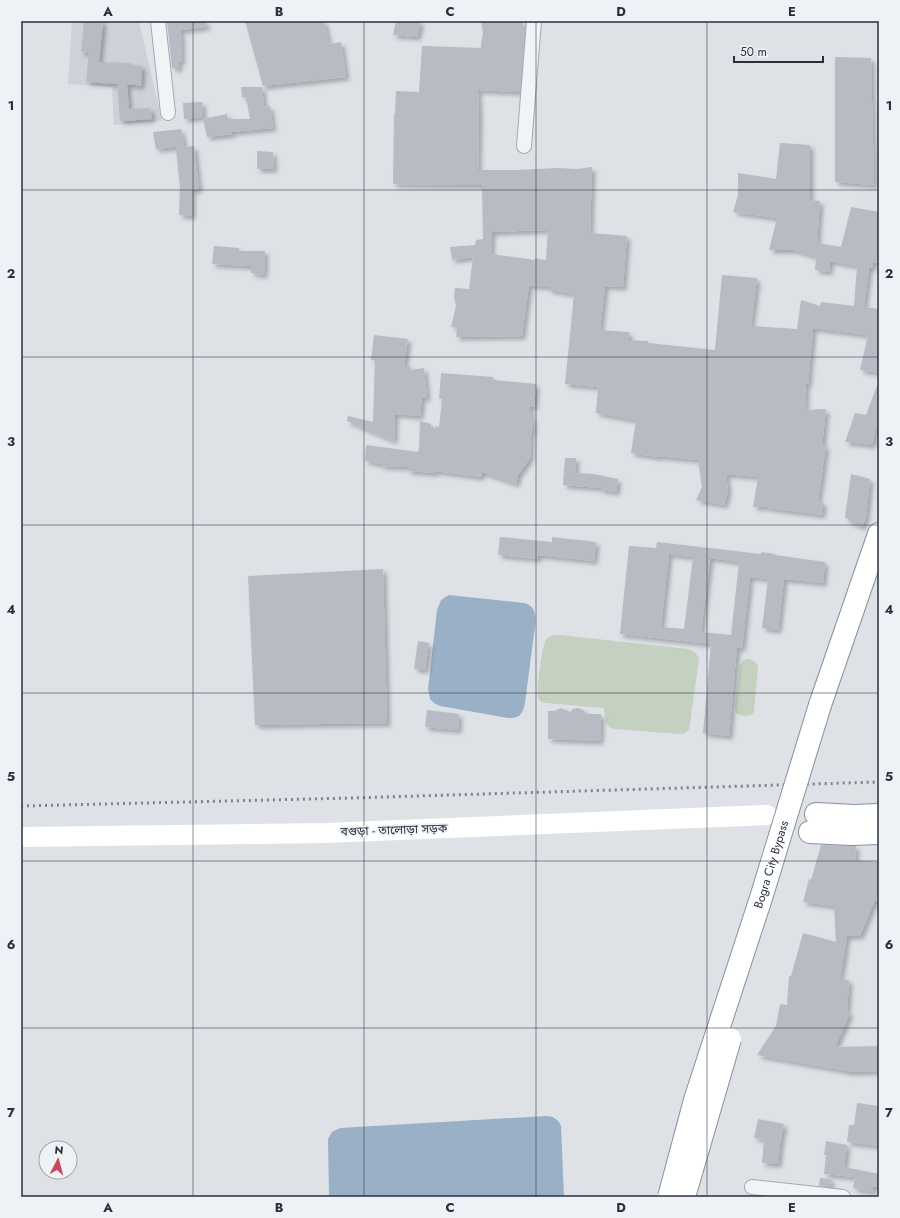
<svg xmlns="http://www.w3.org/2000/svg" width="900" height="1218" viewBox="0 0 900 1218" font-family="Jost,'Noto Sans Bengali',sans-serif">
<style>
.built{fill:#cdd1d9}
.green{fill:#c4d1c0}
.water{fill:#9ab0c6}
.building{fill:#b6bbc4;fill-rule:evenodd;filter:url(#shadow)}
.lines{fill:none;stroke-linecap:round;stroke-linejoin:round}
.street-casing{stroke:#a4a9b1;stroke-width:16}
.highway-casing{stroke:#86909d;stroke-width:24}
.street{stroke:#f1f3f6;stroke-width:14}
.secondary{stroke:#fff;stroke-width:20}
.highway{stroke:#fff;stroke-width:22}
.rail{stroke:#788290;stroke-width:3;stroke-dasharray:2 4;stroke-linecap:butt}
.highway-bridge-casing{stroke:#86909d;stroke-width:24;stroke-linecap:butt}
.highway-bridge{stroke:#fff;stroke-width:22}
.grid{fill:none;stroke:#28303e;stroke-width:1;stroke-opacity:0.55}
.labels{text-anchor:middle;dominant-baseline:central;stroke-width:3.5;stroke-linejoin:round;paint-order:stroke}
.street-label{font-size:12px;fill:#28303e;stroke:#eef1f5}
.neatline{fill:none;stroke:#28303e;stroke-width:1.5}
.grid-label{font-size:13px;text-anchor:middle;font-weight:bold;fill:#28303e}
</style>
<defs>
<filter id="shadow"><feDropShadow dx="3.5" dy="3.5" stdDeviation="2" flood-color="#0004"/></filter>
</defs>
<rect width="100%" height="100%" fill="#dee2e7"/>
<polygon class="built" points="72,21 139,21 162,121 114,125 112,87 68,84"/>
<g class="green">
<path d="M 552,635 L 560,635 L 688,649 C 694,651 697,653 699,659 L 689,730 L 685,733 L 680,734 L 614,729 C 603,726 607,716 603,708 L 545,703 C 542,702 539,701 538,697 C 536,690 542,649 545,642 C 547,638 549,637 552,635 Z"/>
<path d="M 746,659 C 751,659 756,661 758,666 L 754,712 C 750,718 743,716 737,714 L 735,709 L 740,665 L 743,661 Z"/>
</g>
<g class="water">
<path d="M 449,595 L 524,603 C 536,606 536,616 535,626 L 525,703 C 523,713 520,719 508,718 L 440,706 L 434,703 L 430,699 L 428,689 L 437,610 L 441,600 Z"/>
<path d="M 546,1116 C 553,1116 558,1119 561,1126 L 564,1197 L 329,1197 L 328,1139 L 332,1132 L 340,1128 Z"/>
</g>
<g class="building">
<polygon points="84,21 103,21 99,62 130,63 130,64 142,66 141,86 130,84 130,85 127,85 129,109 150,108 152,119 120,121 117,84 86,82 89,53 81,52"/>
<polygon points="167,21 206,21 206,27 180,30 182,41 181,41 182,61 178,62 179,69 172,68"/>
<polygon points="245,21 324,21 329,44 341,42 346,77 263,86"/>
<polygon points="396,21 421,21 417,37 393,35"/>
<path d="M 481,21 L 522,21 L 525,31 L 520,92 L 478,90 L 479,117 L 478,170 L 517,170 L 557,168 L 577,169 L 592,167 L 590,233 L 627,236 L 623,287 L 605,286 L 600,330 L 629,332 L 629,340 L 648,341 L 648,343 L 715,350 L 722,275 L 757,278 L 751,326 L 797,329 L 801,300 L 820,306 L 821,302 L 854,306 L 857,266 L 830,261 L 829,272 L 815,270 L 816,257 L 794,250 L 769,250 L 777,218 L 733,212 L 738,195 L 738,173 L 776,179 L 780,143 L 810,145 L 810,200 L 820,201 L 817,243 L 841,247 L 851,207 L 879,212 L 879,263 L 873,262 L 872,268 L 869,268 L 864,307 L 879,309 L 879,373 L 860,370 L 868,335 L 813,328 L 808,384 L 806,383 L 805,410 L 826,409 L 822,446 L 826,445 L 818,501 L 823,502 L 822,515 L 768,508 L 768,507 L 753,507 L 758,477 L 726,474 L 728,491 L 724,505 L 696,500 L 702,487 L 698,460 L 659,456 L 659,457 L 631,453 L 636,420 L 596,413 L 598,387 L 565,384 L 574,294 L 549,290 L 549,287 L 529,285 L 522,336 L 456,337 L 457,327 L 451,327 L 456,306 L 454,296 L 455,288 L 469,289 L 473,257 L 452,260 L 450,247 L 475,245 L 476,240 L 483,239 L 482,185 L 393,184 L 394,114 L 395,114 L 396,91 L 419,92 L 422,46 L 481,48 L 481,44 L 483,33 ZM 548,230 L 546,260 L 535,258 L 535,260 L 491,254 L 492,232 Z"/>
<polygon points="835,57 871,58 874,185 835,182"/>
<polygon points="241,87 262,87 264,107 270,106 273,128 231,132 232,134 207,137 203,119 227,114 228,119 250,119 246,97 242,97"/>
<polygon points="202,102 203,117 184,119 183,103"/>
<polygon points="181,129 184,146 156,149 153,132"/>
<polygon points="194,146 199,189 192,190 192,216 179,215 180,189 176,148"/>
<polygon points="257,151 273,152 274,169 257,169"/>
<polygon points="214,246 239,248 239,251 265,251 264,275 251,273 251,266 212,264"/>
<polygon points="374,335 408,339 404,366 410,366 410,370 424,368 427,398 422,397 420,416 395,414 394,441 347,421 348,416 373,422 375,360 371,360"/>
<polygon points="441,373 493,377 493,380 536,384 534,407 529,406 533,426 530,440 531,441 530,458 518,475 516,484 482,472 481,477 435,471 435,473 408,471 408,467 381,466 381,464 365,461 366,445 418,452 419,449 420,421 431,424 431,428 436,428 436,426 439,427 442,399 439,399"/>
<polygon points="878,383 879,383 879,417 872,445 845,442 855,413 866,415"/>
<polygon points="565,458 576,458 575,473 593,474 618,479 616,492 601,490 601,488 563,485"/>
<polygon points="851,474 870,479 866,517 862,527 851,522 845,517"/>
<polygon points="500,537 552,542 552,537 596,542 594,561 538,555 538,559 498,555"/>
<path d="M 657,542 L 761,554 L 761,552 L 775,554 L 775,555 L 825,562 L 823,583 L 784,579 L 778,630 L 762,628 L 768,579 L 750,577 L 742,648 L 737,647 L 729,736 L 703,733 L 711,644 L 620,634 L 629,546 L 656,548 ZM 669,554 L 693,557 L 684,629 L 661,627 ZM 710,558 L 739,562 L 731,635 L 701,632 Z"/>
<polygon points="383,569 387,723 255,725 248,576"/>
<polygon points="418,641 429,643 425,670 414,669"/>
<polygon points="561,708 570,712 573,709 578,708 583,710 587,714 601,714 600,741 548,739 548,711 554,711"/>
<polygon points="427,710 459,714 458,730 425,727"/>
<polygon points="821,845 856,846 855,860 879,862 879,901 875,900 860,936 847,936 840,979 849,980 847,1012 850,1013 835,1047 879,1046 879,1071 846,1072 846,1071 757,1055 776,1026 780,1004 787,1005 789,976 791,976 803,933 836,942 834,906 803,902 809,879 811,880"/>
<polygon points="857,1103 879,1106 879,1146 847,1142 849,1125 854,1125"/>
<polygon points="758,1119 784,1124 780,1145 778,1164 762,1163 764,1140 754,1138"/>
<polygon points="826,1141 847,1145 844,1167 879,1174 879,1187 873,1186 872,1192 853,1188 855,1177 824,1174 826,1155 824,1155"/>
<polygon points="820,1178 831,1179 830,1187 819,1186"/>
</g>
<g class="lines">
<g class="street-casing">
<g id="street">
<polyline points="158,21 168,113"/>
<polyline points="524,146 534,21"/>
<polyline points="752,1187 843,1197"/>
</g>
</g>
<g class="highway-casing">
<g id="highway">
<polyline points="820,705 879,534"/>
<polyline points="816,814 854,816 879,815"/>
<polyline points="810,832 851,834 879,833"/>
</g>
</g>
<use href="#street" class="street"/>
<polyline class="secondary" points="21,837 326,833 767,815"/>
<use href="#highway" class="highway"/>
<polyline class="rail" points="21,806 351,798 879,782"/>
<g class="highway-bridge-casing">
<g id="highway-bridge">
<path id="s1" d="M 669,1197 L 695,1100 L 761,898 L 820,705"/>
<polyline points="684,1197 730,1039"/>
</g>
</g>
<use href="#highway-bridge" class="highway-bridge"/>
</g>
<path class="grid" d="M 193,21 L 193,1197M 364,21 L 364,1197M 536,21 L 536,1197M 707,21 L 707,1197M 21,190 L 879,190M 21,357 L 879,357M 21,525 L 879,525M 21,693 L 879,693M 21,861 L 879,861M 21,1028 L 879,1028"/>
<g class="labels">
<g class="street-label">
<text transform="translate(394 830) rotate(-2)">বগুড়া - তালোড়া সড়ক</text>
<text stroke="none"><textPath href="#s1" startOffset="348">Bogra City Bypass</textPath></text>
</g>
</g>
<rect width="900" height="1218" fill="none" stroke="#eef1f5" stroke-width="44"/>
<g transform="translate(58 1160) rotate(6)"><circle r="19" fill="#eef1f5" stroke="#9fa4ac"/>
<path d="M0-3L7 15L0 10L-7 15Z" fill="#c8475c"/>
<text y="-6" font-size="11" font-weight="bold" text-anchor="middle" fill="#28303e">N</text>
</g>
<path d="M734 56v6h89v-6" fill="none" stroke="#28303e" stroke-width="2"/>
<text x="740" y="56" font-size="12" fill="#28303e" stroke="#eef1f5" stroke-width="3" paint-order="stroke">50 m</text>
<rect x="22" y="22" width="856" height="1174" class="neatline"/>
<g class="grid-label">
<text x="108" y="16">A</text>
<text x="279" y="16">B</text>
<text x="450" y="16">C</text>
<text x="621" y="16">D</text>
<text x="792" y="16">E</text>
<text x="11" y="110">1</text>
<text x="889" y="110">1</text>
<text x="11" y="278">2</text>
<text x="889" y="278">2</text>
<text x="11" y="446">3</text>
<text x="889" y="446">3</text>
<text x="11" y="614">4</text>
<text x="889" y="614">4</text>
<text x="11" y="781">5</text>
<text x="889" y="781">5</text>
<text x="11" y="949">6</text>
<text x="889" y="949">6</text>
<text x="11" y="1117">7</text>
<text x="889" y="1117">7</text>
<text x="108" y="1212">A</text>
<text x="279" y="1212">B</text>
<text x="450" y="1212">C</text>
<text x="621" y="1212">D</text>
<text x="792" y="1212">E</text>
</g>
</svg>
